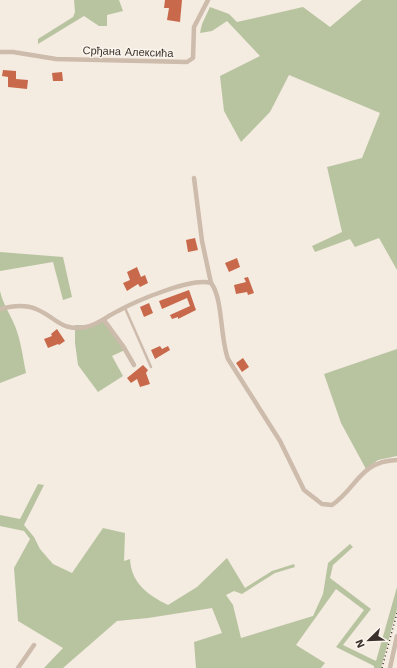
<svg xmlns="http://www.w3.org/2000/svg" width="397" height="668" viewBox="0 0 397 668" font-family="'Work Sans',sans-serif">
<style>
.green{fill:#b8c4a0}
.building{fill:#c8694b}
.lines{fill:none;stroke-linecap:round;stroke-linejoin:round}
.lane{stroke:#cdbbac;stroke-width:2.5}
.street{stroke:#cdbbac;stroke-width:4.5}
.rail{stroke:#3b302b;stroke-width:1.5;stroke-dasharray:1 3;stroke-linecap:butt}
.labels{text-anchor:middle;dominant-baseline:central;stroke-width:3;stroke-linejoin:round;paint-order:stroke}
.street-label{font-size:11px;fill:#3b302b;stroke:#fbf5ee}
</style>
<rect width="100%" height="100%" fill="#f4ebe1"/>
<g class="green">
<polygon points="74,0 119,0 123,11 107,15 107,26 99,26 84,16 38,44 38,39 73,17 75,12"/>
<polygon points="362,0 397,0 397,270 379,238 355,247 350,239 315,252 312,246 342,232 327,167 362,158 380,113 289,75 270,112 241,142 224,111 220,76 260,56 227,21 212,31 200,33 202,24 210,7 229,14 237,22 303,7 330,27"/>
<polygon points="0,252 63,257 72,297 63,300 53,262 0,271"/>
<path d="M 0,291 C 3,304 10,314 15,326 C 21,341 23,358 26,373 L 0,383 Z"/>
<polygon points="104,319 127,349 112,356 123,376 98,392 78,365 75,343 75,325 89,325"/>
<polygon points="397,349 397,456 378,460 366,469 341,423 324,374"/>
<path d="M 38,484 L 44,485 L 24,525 L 34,537 L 40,549 L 53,564 L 72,573 L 103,528 L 125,533 L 124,561 L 130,559 C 131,583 148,595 168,605 L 197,587 L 227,558 L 245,588 L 272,571 L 294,564 L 295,567 L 275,573 L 242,594 L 234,591 L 226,595 L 233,605 L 241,638 L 313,616 L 323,594 L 328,563 L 350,544 L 353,547 L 333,565 L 330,578 L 371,609 L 343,645 L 376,661 L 397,587 L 397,609 L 381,668 L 374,668 L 374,666 L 336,647 L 364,610 L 336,589 L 296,645 L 325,663 L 321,668 L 196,668 L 194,642 L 222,633 L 212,608 L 148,618 L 117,621 L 63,668 L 44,668 L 63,648 L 18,621 L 14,568 L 30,539 L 24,531 L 0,526 L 0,515 L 20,519 Z"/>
</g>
<g class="building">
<polygon points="165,0 182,0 180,22 167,20 169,8 164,8"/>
<polygon points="3,70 16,71 16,79 28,80 27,89 8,87 8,77 2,76"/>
<polygon points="62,72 63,81 53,81 52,73"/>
<polygon points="195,238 198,250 188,252 186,240"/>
<polygon points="237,258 240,267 229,272 225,263"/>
<polygon points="137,267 141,277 145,275 148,283 140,287 138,284 127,291 123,283 130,280 127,272"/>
<polygon points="248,277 254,293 248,295 247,292 236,294 234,285 246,282 244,278"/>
<polygon points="189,290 196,310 178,319 178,317 172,319 170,315 190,306 187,298 162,309 159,301"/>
<polygon points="149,303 153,313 144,317 140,307"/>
<polygon points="57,329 65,341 59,345 58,344 48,348 44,339 52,336 51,334"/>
<polygon points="160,346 162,349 168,346 170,350 155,359 151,350"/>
<polygon points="243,358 249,367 242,372 236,363"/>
<polygon points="143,365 148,370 146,373 150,384 140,387 137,379 131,383 127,378"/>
</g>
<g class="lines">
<polyline class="lane" points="125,308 151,367"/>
<g class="street">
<polyline points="0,52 13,52 56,59 187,62 193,58 194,27 208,0"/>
<polyline points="194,178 202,241 211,283"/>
<path d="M 0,309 C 11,306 25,304 36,309 C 56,317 61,332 86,327 C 98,325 107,316 118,311 C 136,301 192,277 211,283 C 223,298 220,338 228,359 L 280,441 L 304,490 L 322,504 L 332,505 C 357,488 360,461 397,460"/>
<polyline points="104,320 123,346 134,365"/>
<polyline points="18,668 34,645"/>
<polyline points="390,668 397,636"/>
</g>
<polyline class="rail" points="382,668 397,613"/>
</g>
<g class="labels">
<g class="street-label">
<text transform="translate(128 52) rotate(2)">Срђана Алексића</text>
</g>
</g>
<g transform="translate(369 640) rotate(247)" stroke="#fbf5ee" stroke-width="3" paint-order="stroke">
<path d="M0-3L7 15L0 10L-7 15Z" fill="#3b302b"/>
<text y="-6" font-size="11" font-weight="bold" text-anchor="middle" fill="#3b302b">N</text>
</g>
</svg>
